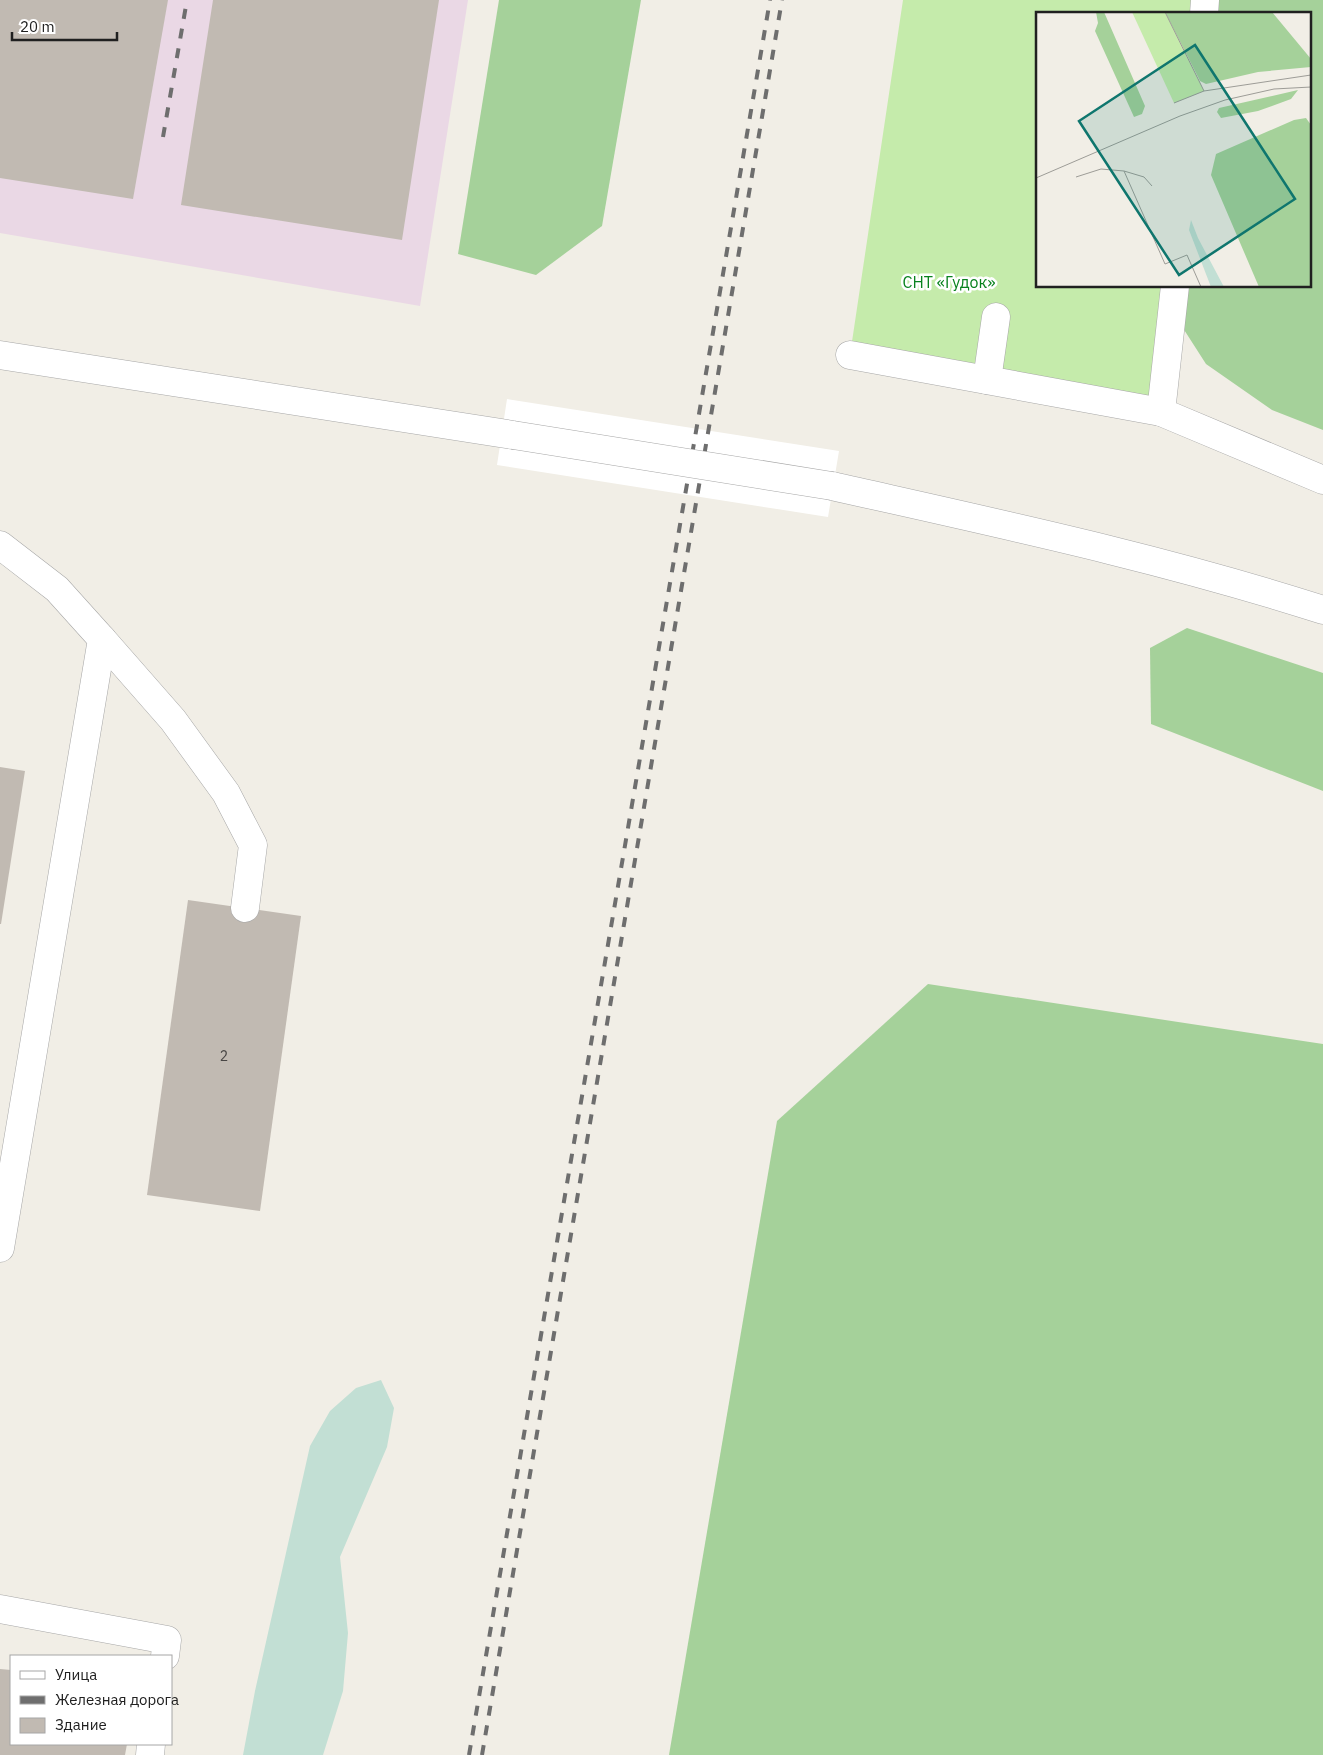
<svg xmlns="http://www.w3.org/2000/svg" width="1323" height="1755" viewBox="0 0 1323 1755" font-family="'IBM Plex Sans',sans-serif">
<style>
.industrial{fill:#ead8e5}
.grass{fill:#c5ebab}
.forest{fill:#a5d19a}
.wetland{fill:#c2dfd4}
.pier{fill:#fff}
.building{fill:#c1bab2}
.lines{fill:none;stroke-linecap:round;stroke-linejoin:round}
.minor-casing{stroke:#a7a7a7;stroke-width:29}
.minor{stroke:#fff;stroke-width:28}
.rail{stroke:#6e6e6e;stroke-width:4;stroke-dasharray:10 10;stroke-linecap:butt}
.minor-bridge-casing{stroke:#a7a7a7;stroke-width:29;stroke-linecap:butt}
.minor-bridge{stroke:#fff;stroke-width:28}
.labels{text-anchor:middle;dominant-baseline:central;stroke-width:5;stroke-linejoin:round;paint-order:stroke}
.number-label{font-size:14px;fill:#484644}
.park-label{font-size:16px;fill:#09821e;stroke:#fff}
.inset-road{fill:none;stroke:#9d9c97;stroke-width:1}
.view{fill:#0f766e;fill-opacity:0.15;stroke:#0f766e;stroke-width:2.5}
.inset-edge{fill:none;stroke:#202020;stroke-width:2.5}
</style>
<rect width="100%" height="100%" fill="#f1eee6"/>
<polygon class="industrial" points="0,0 468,0 420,306 0,233"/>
<polygon class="grass" points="903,0 1206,0 1205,14 1037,14 1037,286 1175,286 1161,412 850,355"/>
<g class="forest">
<polygon points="499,0 641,0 602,226 536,275 458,254"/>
<polygon points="1205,0 1323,0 1323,430 1272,410 1206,364 1172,311 1175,286 1309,286 1309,14 1204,14"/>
<polygon points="1187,628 1323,673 1323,791 1151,724 1150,648"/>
<polygon points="928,984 1323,1044 1323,1755 669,1755 777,1121"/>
</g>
<polygon class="wetland" points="381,1380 394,1408 387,1447 340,1557 348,1633 343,1691 323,1755 243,1755 255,1691 310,1446 330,1411 356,1388"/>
<polygon class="pier" points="507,399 839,451 828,517 497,465"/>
<g class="building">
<polygon points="0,0 168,0 133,199 0,178"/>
<polygon points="213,0 439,0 402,240 181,205"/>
<polygon points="0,767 25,771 1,924 0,924"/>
<polygon points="188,900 301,916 260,1211 147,1195"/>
<polygon points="0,1669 11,1670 11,1744 127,1744 125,1755 0,1755"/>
</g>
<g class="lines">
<g class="minor-casing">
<g id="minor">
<polyline points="1204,14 1205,0"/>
<polyline points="1175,286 1161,412 1323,480"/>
<polyline points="0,355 513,435"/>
<polyline points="850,355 1161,412"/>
<polyline points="987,380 996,317"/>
<path d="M 832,486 C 996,523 1162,558 1323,610"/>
<polyline points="0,545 57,589 102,639 0,1248"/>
<polyline points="102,639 173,720 226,793 253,845 245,908"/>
<polyline points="0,1609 167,1640 165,1656"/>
<polyline points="150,1755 151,1744"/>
</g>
</g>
<use href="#minor" class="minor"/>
<g class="rail">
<polyline points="163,137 187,0"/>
<polyline points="469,1755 770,0"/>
<polyline points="482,1755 782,0"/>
</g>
<g class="minor-bridge-casing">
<polyline id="minor-bridge" points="513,435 832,486"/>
</g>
<use href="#minor-bridge" class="minor-bridge"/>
</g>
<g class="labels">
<g class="number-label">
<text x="224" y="1056">2</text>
</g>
<g class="park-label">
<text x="949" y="282">СНТ «Гудок»</text>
</g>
</g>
<g transform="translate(1036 12)">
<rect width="275" height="275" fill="#f1eee6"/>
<path d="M 96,0 L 129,0 L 168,79 L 138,91 Z" fill="#c5ebab"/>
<path d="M 60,0 L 68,0 L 109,94 L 106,102 L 98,105 L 59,19 L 62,11 ZM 129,0 L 236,0 L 275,47 L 275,55 L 222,60 L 170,72 L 164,69 ZM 262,78 L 255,87 L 222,99 L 185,106 L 181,100 L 183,96 ZM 270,106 L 275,113 L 275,275 L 223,275 L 175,163 L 180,142 L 258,108 Z" fill="#a5d19a"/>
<path d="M 155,208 L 162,226 L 188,275 L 175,275 L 153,218 Z" fill="#c2dfd4"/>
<path class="inset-road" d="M 129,0 L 168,79 L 275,63M 138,91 L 168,79M 88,159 L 108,165 L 116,174M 40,165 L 65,157 L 88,159 L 129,252 L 151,243 L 165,275M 0,166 L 144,104 L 189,88 L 238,77 L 275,75"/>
<path class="view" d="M 159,33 L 259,187 L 143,263 L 43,109 Z"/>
<rect width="275" height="275" class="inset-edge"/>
</g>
<rect x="10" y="1655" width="162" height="90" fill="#ffffff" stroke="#a6a6a6"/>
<rect x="20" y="1671" width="25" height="8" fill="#ffffff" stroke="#a6a6a6"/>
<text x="55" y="1680" font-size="15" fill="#202020">Улица</text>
<rect x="20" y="1696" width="25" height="8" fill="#6e6e6e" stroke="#a6a6a6"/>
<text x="55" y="1705" font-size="15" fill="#202020">Железная дорога</text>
<rect x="20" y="1718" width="25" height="15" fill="#c1bab2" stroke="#a6a6a6"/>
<text x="55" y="1730" font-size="15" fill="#202020">Здание</text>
<path d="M12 32v8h105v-8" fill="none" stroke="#202020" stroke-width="2.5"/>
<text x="20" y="32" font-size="15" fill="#202020" stroke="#ffffff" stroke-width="4" paint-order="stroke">20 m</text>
</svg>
